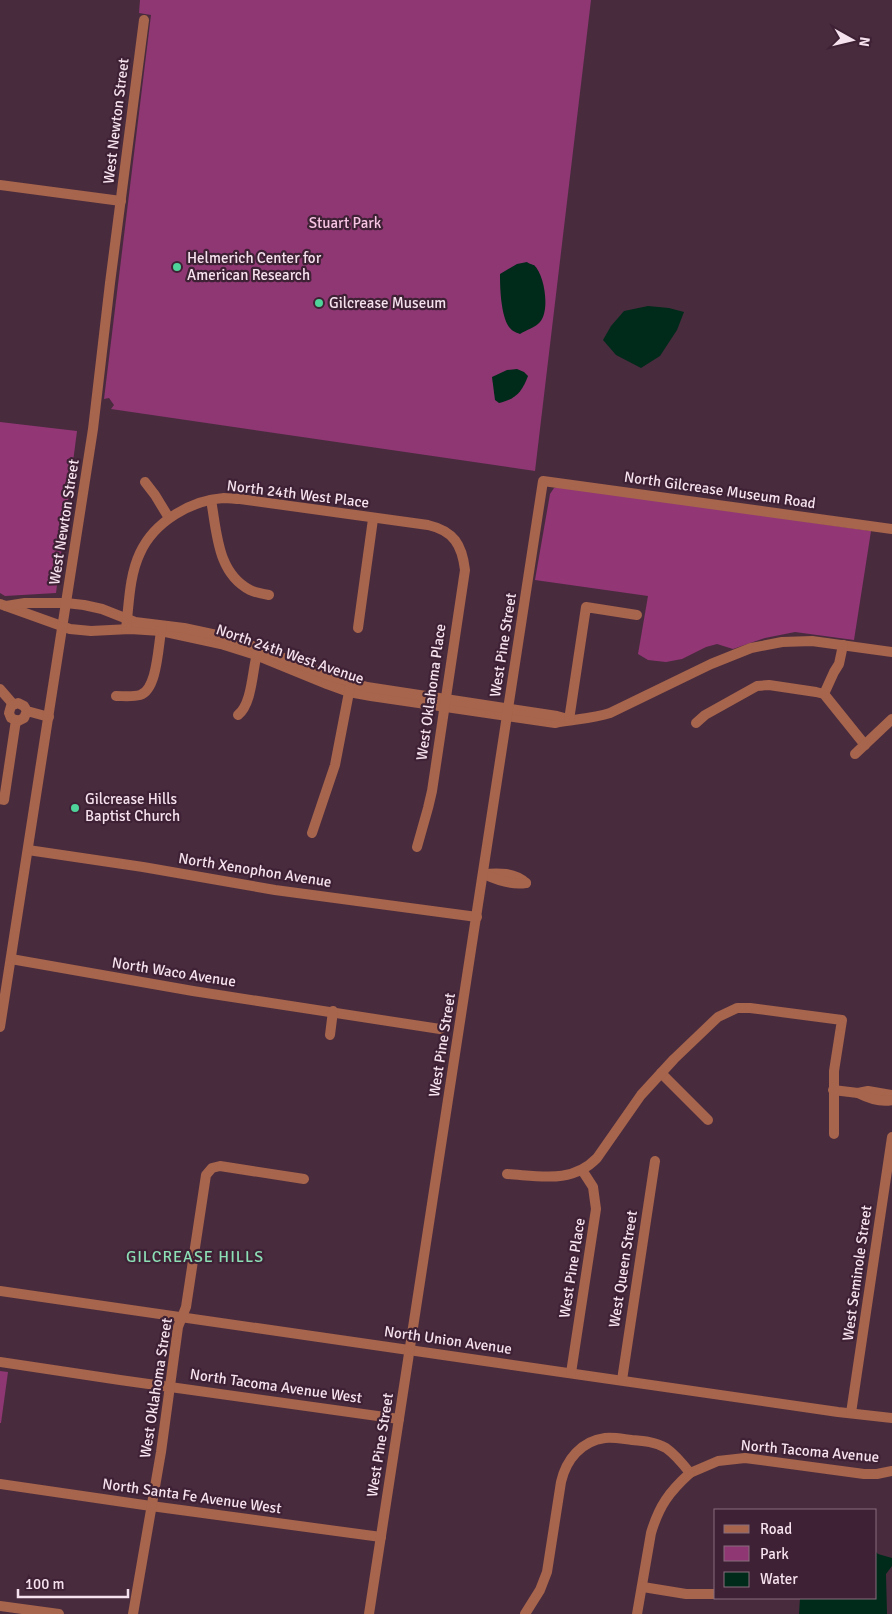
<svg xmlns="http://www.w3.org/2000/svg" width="892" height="1614" viewBox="0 0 892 1614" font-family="Signika,sans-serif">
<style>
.green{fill:#8e3773}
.forest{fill:#923676}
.water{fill:#002a19}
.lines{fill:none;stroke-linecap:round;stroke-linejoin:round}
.minor{stroke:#a6654c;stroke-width:10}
.poi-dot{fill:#4ed39a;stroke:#3e2134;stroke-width:2}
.labels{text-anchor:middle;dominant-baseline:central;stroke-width:4.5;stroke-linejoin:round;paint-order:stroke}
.street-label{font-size:15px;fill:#f6e2ee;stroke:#3e2134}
.park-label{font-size:15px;fill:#f8c5e4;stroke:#3e2134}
.poi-label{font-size:15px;fill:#f6e2ee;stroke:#3e2134;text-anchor:start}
.neighbourhood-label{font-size:16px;letter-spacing:1px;fill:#8cdeb5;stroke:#3e2134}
</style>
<rect width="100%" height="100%" fill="#492b3e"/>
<g class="green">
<polygon points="140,0 591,0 535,471 111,409 114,405 109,398 104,399 151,15 139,13"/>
<polygon points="0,1371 8,1372 1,1423 0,1423"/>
</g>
<g class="forest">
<polygon points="0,422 77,431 56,593 5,596 0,593"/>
<polygon points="562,486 871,531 854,640 795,632 765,638 733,649 717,644 706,647 682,659 666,662 648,660 638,654 648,596 535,580 550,494 554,488"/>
</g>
<g class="water">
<path d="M 527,262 C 528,263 533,265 534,265 C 545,275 550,311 540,322 C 536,327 526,330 520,334 C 515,332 512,331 509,327 C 501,315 500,289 500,274 L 517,264 Z"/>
<polygon points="648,306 669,308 684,312 677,330 660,356 641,368 616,355 603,340 611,326 624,311"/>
<path d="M 517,369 L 524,372 L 528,376 C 522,392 516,399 499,403 L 495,400 L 492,377 L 507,370 Z"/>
<polygon points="876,1552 878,1554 892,1558 892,1566 886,1574 887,1614 799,1614 800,1598 876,1598"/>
</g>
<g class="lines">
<g class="minor">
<polyline points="0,185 121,201"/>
<polyline points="145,482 155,495 169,518"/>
<path d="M 211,500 C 217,532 217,573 250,590 C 256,593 263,594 269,595"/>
<path d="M 0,604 L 70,629 L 91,631 L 130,629 L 161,631 L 221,644 L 256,655 L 327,684 L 349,692 L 371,696 L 555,723 C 574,719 592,719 610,713 L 711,664 L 751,648 L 782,642 L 812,641 L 892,652"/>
<polyline points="6,606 25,603 66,603 84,605 102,609 135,622 184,628 226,637 258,648 324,674 367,687 557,716 568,719"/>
<polyline points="358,628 373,519"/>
<path d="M 126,629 C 129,605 129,576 140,553 C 154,522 191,500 224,498 C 229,498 235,499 240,499 L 428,525 C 454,531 462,545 465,570 L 432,791 L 428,808 L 417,847"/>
<polyline points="0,689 13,704"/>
<polyline points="824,694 834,672 839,664 843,645"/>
<path d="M 116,696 C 124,696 133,697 140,695 C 158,690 158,643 162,626"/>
<polyline points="27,711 24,718 18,721 11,718 9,713 11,706 18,703 24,706 27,711 49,717"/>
<path d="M 238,715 C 253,703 252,668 258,650"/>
<polyline points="569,720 586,607 637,615"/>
<polyline points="696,723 705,715 757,686 769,685 816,692 824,694 865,745"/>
<polyline points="855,754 892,719"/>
<polyline points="0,799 4,800 16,720"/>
<polyline points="312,833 335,765 350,687"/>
<polyline points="28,850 143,867 275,890 477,917"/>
<path d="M 483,874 C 498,873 514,872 526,883"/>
<path d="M 486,875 C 499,881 512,885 526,883"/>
<polyline points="11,959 193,991 440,1029"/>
<polyline points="0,1027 93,429 110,283 144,20"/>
<polyline points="330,1035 333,1011"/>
<polyline points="661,1073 708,1120"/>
<polyline points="833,1090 858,1093 868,1091 892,1095"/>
<path d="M 858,1093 C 868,1098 880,1103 892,1100"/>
<path d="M 507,1174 C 540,1176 572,1184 597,1158 L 641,1095 L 674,1059 L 718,1017 L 737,1008 L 750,1008 L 842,1020 L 834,1071 L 834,1134"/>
<polyline points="0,1291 838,1412 892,1418"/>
<polyline points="0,1362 120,1380 399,1419"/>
<polyline points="571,1373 596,1209 593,1187 582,1170"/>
<polyline points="622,1380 655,1161"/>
<polyline points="851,1413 892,1137"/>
<polyline points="0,1484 151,1506 381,1537"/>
<polyline points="643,1587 686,1594 716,1594"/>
<polyline points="0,1606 59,1614"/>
<polyline points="133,1614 161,1452 178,1327 186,1307 206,1175 212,1168 220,1166 304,1179"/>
<polyline points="369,1614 543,481 892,529"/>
<path d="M 525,1614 L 540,1590 L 547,1572 L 561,1482 C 566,1460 581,1441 605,1438 C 614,1437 623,1439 632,1440 C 644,1441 656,1442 666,1448 C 676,1455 683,1464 690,1473 L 718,1461 L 745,1458 L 864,1474 L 877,1474 L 892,1471"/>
<path d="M 637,1614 L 651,1533 C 659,1506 669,1492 690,1473"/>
</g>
</g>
<g class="poi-dot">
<circle cx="177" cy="267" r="5"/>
<circle cx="319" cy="303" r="5"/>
<circle cx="75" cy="808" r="5"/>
</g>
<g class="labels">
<g class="street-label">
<text transform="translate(116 121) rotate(-83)">West Newton Street</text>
<text transform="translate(720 490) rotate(8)">North Gilcrease Museum Road</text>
<text transform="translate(298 494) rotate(7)">North 24th West Place</text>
<text transform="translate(64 522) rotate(-81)">West Newton Street</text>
<text transform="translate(503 645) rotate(-81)">West Pine Street</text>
<text transform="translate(290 654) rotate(19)">North 24th West Avenue</text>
<text transform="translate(431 692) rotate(-82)">West Oklahoma Place</text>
<text transform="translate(255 870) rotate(9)">North Xenophon Avenue</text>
<text transform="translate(174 972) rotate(9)">North Waco Avenue</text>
<text transform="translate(442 1045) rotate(-81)">West Pine Street</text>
<text transform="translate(572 1268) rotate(-81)">West Pine Place</text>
<text transform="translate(623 1269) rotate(-81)">West Queen Street</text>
<text transform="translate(857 1273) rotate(-82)">West Seminole Street</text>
<text transform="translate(448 1340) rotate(8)">North Union Avenue</text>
<text transform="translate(276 1386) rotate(8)">North Tacoma Avenue West</text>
<text transform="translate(156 1388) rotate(-81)">West Oklahoma Street</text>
<text transform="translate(380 1445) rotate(-81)">West Pine Street</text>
<text transform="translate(810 1451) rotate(5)">North Tacoma Avenue</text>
<text transform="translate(192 1496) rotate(8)">North Santa Fe Avenue West</text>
</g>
<g class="park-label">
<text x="345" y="223">Stuart Park</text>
</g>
<g class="poi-label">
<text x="187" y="258">Helmerich Center for<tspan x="187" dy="17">American Research</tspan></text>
<text x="329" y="303">Gilcrease Museum</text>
<text x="85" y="799">Gilcrease Hills<tspan x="85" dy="17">Baptist Church</tspan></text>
</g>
<g class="neighbourhood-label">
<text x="195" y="1257">GILCREASE HILLS</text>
</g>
</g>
<rect x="714" y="1509" width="162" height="90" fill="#3e2134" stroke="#886e7e"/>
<rect x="724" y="1525" width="25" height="8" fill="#a6654c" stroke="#886e7e"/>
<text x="760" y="1534" font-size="15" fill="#f6e2ee">Road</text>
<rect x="724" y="1546" width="25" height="15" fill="#8e3773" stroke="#886e7e"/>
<text x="760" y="1559" font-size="15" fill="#f6e2ee">Park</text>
<rect x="724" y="1572" width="25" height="15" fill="#002a19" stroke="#886e7e"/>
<text x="760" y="1584" font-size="15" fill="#f6e2ee">Water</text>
<g transform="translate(852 40) rotate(98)" stroke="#3e2134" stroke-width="4" paint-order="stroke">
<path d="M0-4L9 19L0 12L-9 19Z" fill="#f6e2ee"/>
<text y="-8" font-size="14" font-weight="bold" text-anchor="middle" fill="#f6e2ee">N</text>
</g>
<path d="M18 1589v8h110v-8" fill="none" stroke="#f6e2ee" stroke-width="2.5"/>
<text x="25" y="1589" font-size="15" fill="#f6e2ee" stroke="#3e2134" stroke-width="4" paint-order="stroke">100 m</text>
</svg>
